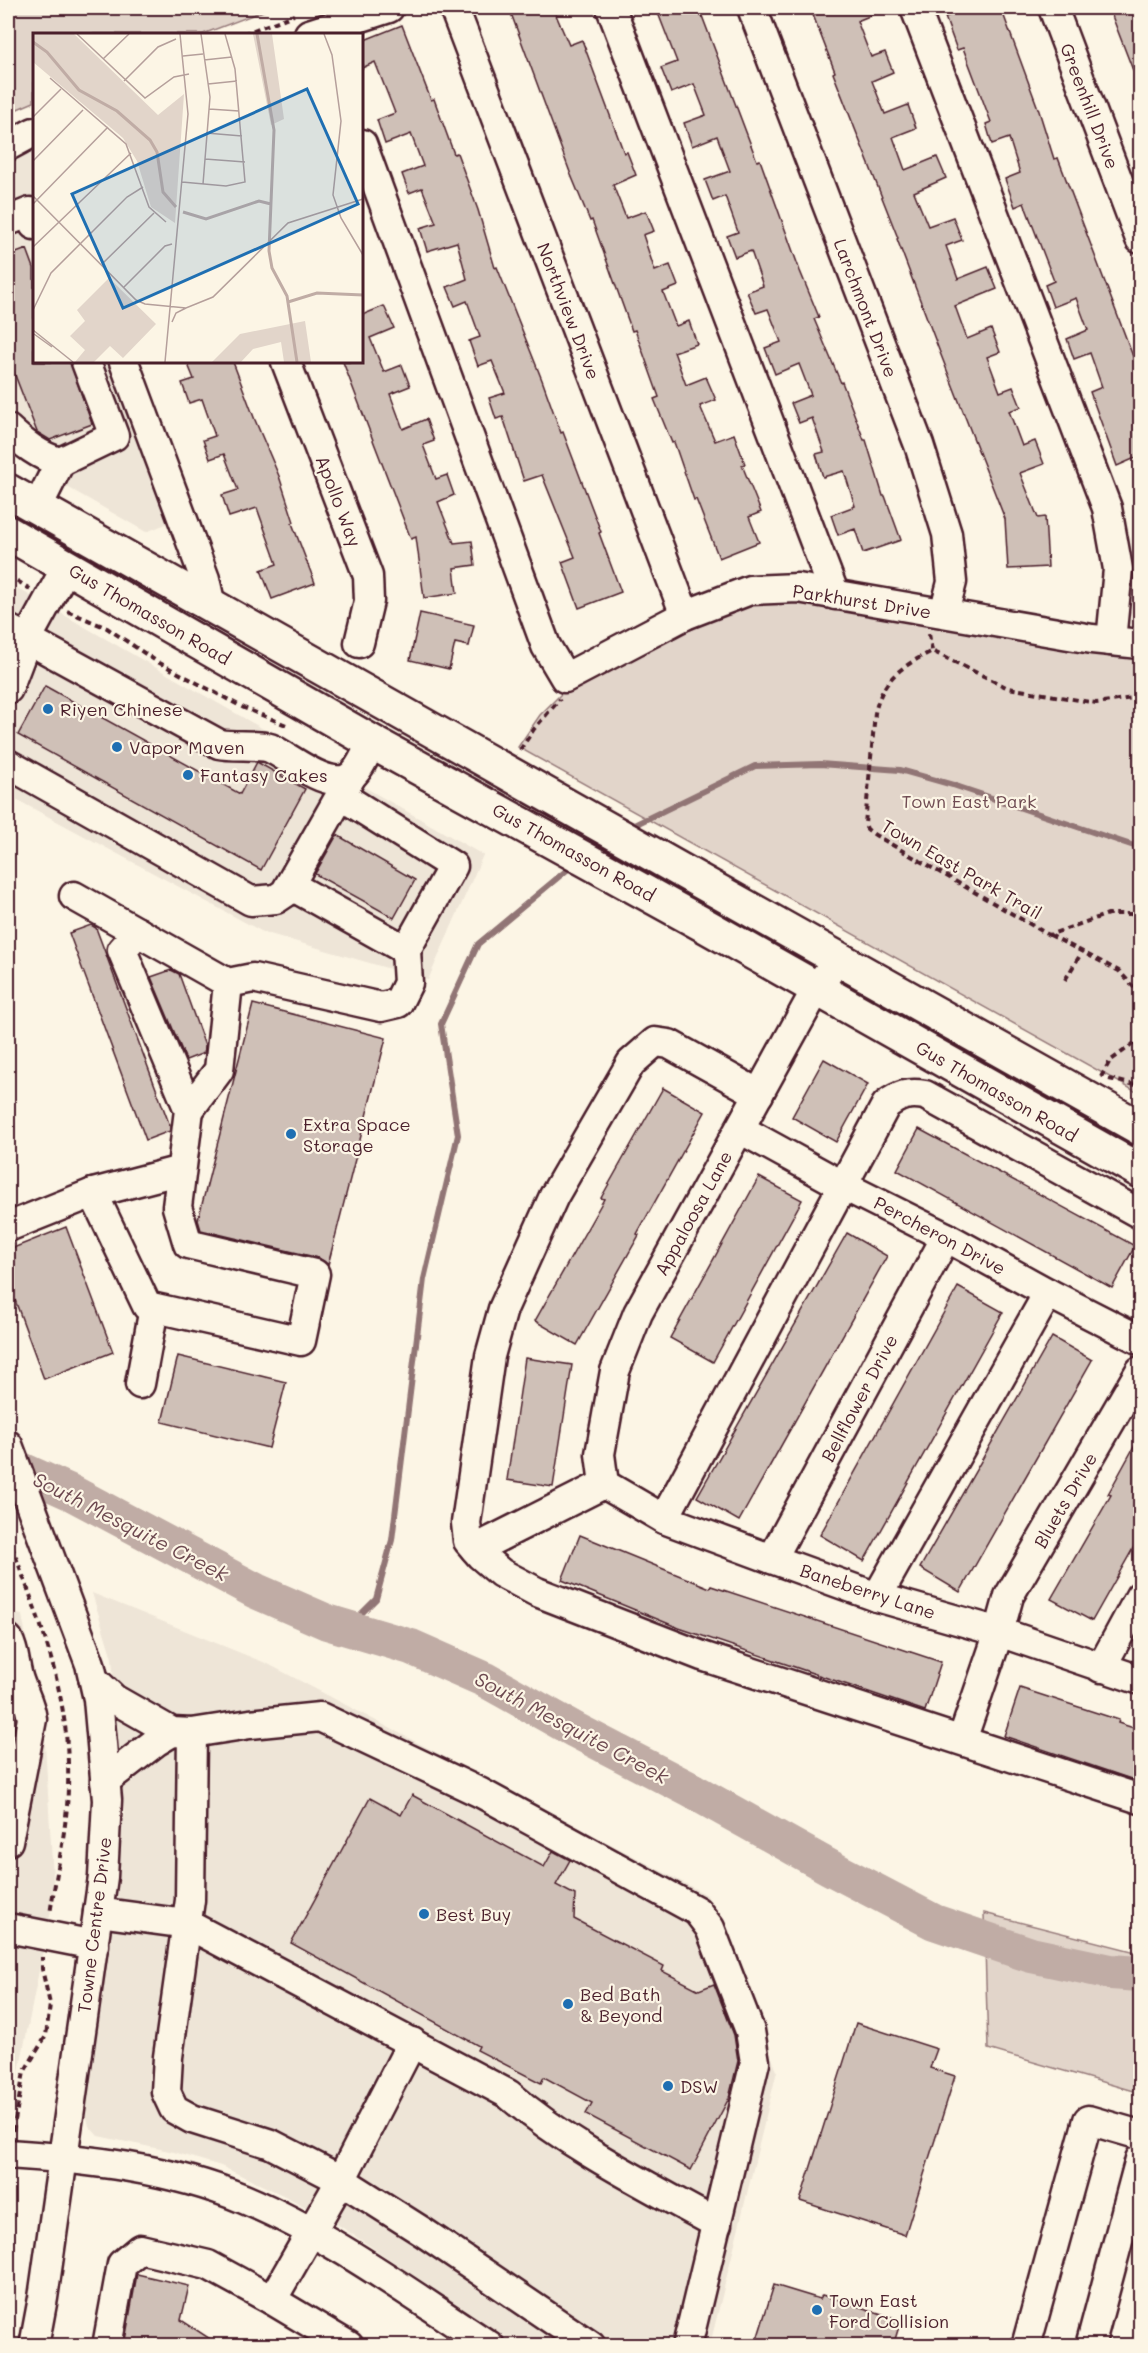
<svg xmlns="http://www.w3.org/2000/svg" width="1148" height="2353" viewBox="0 0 1148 2353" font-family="Mali,sans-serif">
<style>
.built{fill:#eee5d7}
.green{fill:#e2d5ca;stroke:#967a7a;stroke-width:1.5}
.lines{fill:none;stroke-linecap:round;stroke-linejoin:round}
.stream{stroke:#917474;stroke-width:6}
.river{stroke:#c0aca5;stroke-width:36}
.building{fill:#cfc0b7;stroke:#4a1f2b;stroke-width:1.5}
.minor-casing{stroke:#4a1f2b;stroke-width:33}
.major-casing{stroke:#4a1f2b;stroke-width:38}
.path{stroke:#4a1f2b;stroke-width:4;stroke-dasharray:6 4.5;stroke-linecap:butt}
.minor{stroke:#fcf5e5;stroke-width:28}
.major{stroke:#fcf5e5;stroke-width:33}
.poi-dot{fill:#1f6fb2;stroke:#fcf5e5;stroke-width:2}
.labels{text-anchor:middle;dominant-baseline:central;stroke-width:4.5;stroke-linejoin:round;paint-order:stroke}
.street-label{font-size:18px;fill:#4a1f2b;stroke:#fcf5e5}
.poi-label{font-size:18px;fill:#4a1f2b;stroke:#fcf5e5;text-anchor:start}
.park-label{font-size:18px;fill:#704c53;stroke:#fcf5e5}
.water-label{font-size:20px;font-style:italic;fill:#6d4950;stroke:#fcf5e5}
.inset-river{fill:none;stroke:#c0aca5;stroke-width:3}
.inset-road{fill:none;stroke:#b59f9b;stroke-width:1.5}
.view{fill:#1f6fb2;fill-opacity:0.15;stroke:#1f6fb2;stroke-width:3}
.inset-edge{fill:none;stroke:#4a1f2b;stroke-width:3}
</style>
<rect width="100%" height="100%" fill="#fcf5e5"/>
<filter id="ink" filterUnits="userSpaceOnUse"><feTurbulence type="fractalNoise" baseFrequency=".0167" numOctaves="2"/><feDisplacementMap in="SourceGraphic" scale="12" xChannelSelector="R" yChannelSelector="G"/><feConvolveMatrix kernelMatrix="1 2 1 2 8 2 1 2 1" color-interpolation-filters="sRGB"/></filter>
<g filter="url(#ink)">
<g class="built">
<polygon points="32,145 34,152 34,362 112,362 171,522 146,532 8,453 8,155"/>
<polygon points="8,583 483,855 428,980 263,932 8,795"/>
<polygon points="92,1593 268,1664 707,1895 777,2071 710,2345 518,2345 340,2226 287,2197 221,2166 174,2152 98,2136 89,2126 86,2114 124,1813 112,1658"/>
<polygon points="8,1612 22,1615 45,1743 54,1895 8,2127"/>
</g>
<g class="green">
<polygon points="8,8 271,8 203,34 34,34 34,102 8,113"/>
<polygon points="795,600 1140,656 1140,1094 518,747 540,715 565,690 626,654 745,606 766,601"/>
<polygon points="984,1913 1140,1953 1140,2093 988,2049"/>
</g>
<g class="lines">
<g class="stream">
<polyline points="628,828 755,766 820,764 900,770 953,785 1140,848"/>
<polyline points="327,1622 357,1618 376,1599 392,1540 424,1279 458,1135 441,1024 478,944 573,865"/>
</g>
<polyline class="river" points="8,1464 70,1492 256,1591 327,1622 411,1647 486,1680 575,1730 691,1790 829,1867 934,1922 1031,1955 1111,1972 1140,1974"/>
</g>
<g class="building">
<polygon points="509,8 553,8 569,45 582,40 624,153 627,152 636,175 613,185 626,218 646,211 654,231 643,235 655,271 670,265 678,286 663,292 676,326 689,321 697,344 674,352 686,385 706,377 716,400 700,406 715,441 734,434 745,464 742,465 761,512 749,517 759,542 719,558 696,499 694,500 674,442 672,443 654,399 659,397 635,330 632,331 592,220 590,221 571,175"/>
<polygon points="672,8 699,8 757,161 760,160 800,271 819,317 814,319 841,383 842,382 864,440 866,440 883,496 885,496 901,540 863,553 855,529 838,535 831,515 855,506 844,471 823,477 816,454 824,452 812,418 799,423 791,403 811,395 799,364 775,374 765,348 781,342 768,309 756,313 747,292 763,286 751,251 735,257 727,236 738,232 725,196 713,201 705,180 730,171 717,136 692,146 684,123 706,115 694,84 671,93 661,68 677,62 658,13"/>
<polygon points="832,8 889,8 857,21 871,57 885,52 893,72 872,81 885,114 908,105 916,128 893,137 905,170 937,157 946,178 914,192 928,226 953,217 962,240 946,246 958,279 988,267 997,289 955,306 967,339 991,329 1000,352 987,357 1000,392 1013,387 1021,407 1009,411 1022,446 1035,441 1044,464 1020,473 1038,518 1045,517 1048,567 1008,569 1005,519 939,350 897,239 898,238 833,73 835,72 813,15"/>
<polygon points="968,8 1001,8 1039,111 1054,159 1058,158 1140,375 1140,456 1117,466 1090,392 1102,387 1090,353 1074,359 1067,339 1088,330 1076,298 1053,307 1045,285 1054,281 1024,203 1015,207 1005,179 1020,173 1009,138 992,144 986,124 991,122 963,48 957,50 945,17"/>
<polygon points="1109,8 1140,8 1140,86 1139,86"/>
<polygon points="402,25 431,100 434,99 454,154 457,153 478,210 495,268 497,267 542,380 561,433 563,432 601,532 599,533 621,592 579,608 562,562 575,557 542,475 524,481 503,417 496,419 489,398 505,393 492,361 478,366 469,341 480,337 467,301 455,306 447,287 467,279 457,242 427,251 420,228 436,223 422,188 409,193 402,174 423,166 411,134 385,144 377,120 395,113 375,62 362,68 362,41"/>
<polygon points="27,249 34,268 34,362 70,362 92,424 50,440 37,432 8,357 8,256"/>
<polygon points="384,306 394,328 370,338 384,372 402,365 410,386 390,394 403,429 426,419 434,441 423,445 436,479 447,475 454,495 438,502 454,543 472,541 475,565 454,568 457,593 424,598 416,537 411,539 343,362 362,362 362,315"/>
<polygon points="187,362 233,362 255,420 279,476 294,522 292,523 315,583 272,599 261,570 277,564 257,508 229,517 222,495 238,490 224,454 210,459 203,440 215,436 202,399 189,403 182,383 194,379"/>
<polygon points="420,613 474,625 469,646 455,643 449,669 410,660"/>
<polygon points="45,686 240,794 257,762 305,789 261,870 18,735"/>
<polygon points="337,835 415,880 394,918 315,874"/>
<polygon points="91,925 96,928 170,1126 170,1131 146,1140 69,933"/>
<polygon points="171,970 179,974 205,1046 204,1053 186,1060 151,977"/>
<polygon points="253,1004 386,1038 328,1265 319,1258 201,1230 198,1220"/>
<polygon points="824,1059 868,1084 836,1142 792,1117"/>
<polygon points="663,1088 705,1112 637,1234 639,1235 577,1345 535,1321 604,1199 601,1198"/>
<polygon points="919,1129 1135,1246 1112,1288 897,1170"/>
<polygon points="759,1177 802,1200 713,1362 670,1338"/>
<polygon points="66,1227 113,1352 44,1379 8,1281 8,1250"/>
<polygon points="847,1233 887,1256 739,1521 697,1497"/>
<polygon points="958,1287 1003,1312 864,1561 820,1535"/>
<polygon points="1052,1337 1092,1360 960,1592 920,1568"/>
<polygon points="178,1356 286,1382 269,1448 162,1422"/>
<polygon points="525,1358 572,1365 553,1487 507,1480"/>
<polygon points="1140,1436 1140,1536 1092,1621 1051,1599 1111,1495 1108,1494"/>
<polygon points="580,1535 710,1588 711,1586 941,1662 925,1711 679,1628 562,1580"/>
<polygon points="1020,1688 1119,1720 1118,1723 1140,1730 1140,1782 1004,1736"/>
<polygon points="412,1795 544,1867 553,1851 570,1860 556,1885 575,1895 574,1919 664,1966 662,1971 699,1990 714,1984 734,2035 738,2061 729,2098 691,2170 586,2114 592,2103 544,2077 541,2083 477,2050 479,2046 291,1943 370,1798 401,1815"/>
<polygon points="856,2023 937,2049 930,2068 955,2076 905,2235 800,2201"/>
<polygon points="137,2274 189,2286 181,2320 221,2346 124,2346"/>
<polygon points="774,2285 820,2299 822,2295 901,2320 893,2346 755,2346"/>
</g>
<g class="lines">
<g class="minor-casing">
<g id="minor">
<polyline points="454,8 685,615"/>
<polyline points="611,8 835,595"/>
<polyline points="752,8 919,445 947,534 952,582 944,613"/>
<polyline points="915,8 1107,508 1118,569 1111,641"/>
<polyline points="1053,8 1140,239"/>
<polyline points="309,34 389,8"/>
<polyline points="362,144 546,646 565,678 685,615 750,590 798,588 1092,639 1140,644"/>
<polyline points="8,146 34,132"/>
<polyline points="8,221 30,212 34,225"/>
<polyline points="124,362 205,579 211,606"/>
<polyline points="286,362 368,576 369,601 359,643"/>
<path d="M 8,429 C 23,443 39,456 60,462 L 114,436 L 86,362"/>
<polyline points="37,508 60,462"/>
<path d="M 67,566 L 27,639 L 219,744 C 232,747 260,744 270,748 C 290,757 328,791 350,777 C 360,770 366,753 372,742"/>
<polyline points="8,629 27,639 8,689"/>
<polyline points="8,764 251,901 276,899 285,893 351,777"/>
<polyline points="290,885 406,950 453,866 340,795"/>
<polyline points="74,896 228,983 253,978 381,1007 398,1003 408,983 406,950"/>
<polyline points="138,932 122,950 189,1110 177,1207 188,1244 315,1274 301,1341 147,1306 93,1193 181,1170"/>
<polyline points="759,1094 669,1044 655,1042 631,1063 554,1196 503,1309 490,1356 466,1523 468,1541 480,1555 501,1573 537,1592 702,1656 1140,1799"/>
<polyline points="189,1110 219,1070 228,983"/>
<polyline points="740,1129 842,1185 946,1237 1048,1293 1140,1340"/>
<polyline points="8,1227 93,1193"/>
<polyline points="140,1384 154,1308"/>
<polyline points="8,1445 90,1664 98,1699 107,1800 103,1877 43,2298 34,2346"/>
<polyline points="604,1484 600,1454 615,1371 638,1313 817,988 837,960"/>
<polyline points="604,1484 664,1519 772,1559 877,1597 999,1632 1140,1680"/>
<path d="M 664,1519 L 886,1105 C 899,1095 909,1092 925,1095 L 1140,1214"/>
<polyline points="475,1549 604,1484"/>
<polyline points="772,1559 946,1237"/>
<polyline points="877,1597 1048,1293"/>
<path d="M 8,1639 C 15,1653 14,1662 18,1677 C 22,1691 30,1703 32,1719 L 8,1841"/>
<polyline points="1101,1668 1140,1596"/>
<polyline points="94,1680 114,1699 172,1732 192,1733 250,1724 320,1717 481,1793 697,1911 710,1928 750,2031 755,2062 687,2346"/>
<polyline points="192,1733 190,1900 168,2057 166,2092 174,2109 192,2119 271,2144 341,2180 423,2232 591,2346"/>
<polyline points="962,1740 999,1632 1009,1596 1140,1371"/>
<polyline points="105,1781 157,1741 172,1732"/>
<path d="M 98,1912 L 187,1924 L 508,2094 C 571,2148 645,2184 717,2224"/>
<polyline points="8,1928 94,1945"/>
<path d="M 8,2154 C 87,2159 170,2168 244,2199 C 332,2236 410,2294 490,2346"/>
<polyline points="272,2300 349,2346"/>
<polyline points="107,2346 122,2264 140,2249 208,2265 272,2300 341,2180 412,2042"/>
<polyline points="1026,2346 1088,2120 1140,2135"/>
<polyline points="1090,2346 1140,2159"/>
</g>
</g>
<g class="major-casing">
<g id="major">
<path d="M 8,491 C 385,703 762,917 1140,1128"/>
<polyline points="8,533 372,742 706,926 1140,1171"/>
</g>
</g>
<g class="path">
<polyline points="243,34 294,15"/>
<polyline points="8,575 30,589"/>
<polyline points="67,611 107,628 156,661 244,708 289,726"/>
<polyline points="929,634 932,651"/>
<path d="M 1140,697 L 1096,703 L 1008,688 L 932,651 C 902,667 883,677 875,713 L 865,824 L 867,829 L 875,835 L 1049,935 L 1108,914 L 1140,914"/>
<polyline points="520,750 534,729 560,699"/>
<polyline points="1050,935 1119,971 1140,994"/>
<polyline points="1065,980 1082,952"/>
<polyline points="1101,1077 1110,1061 1140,1039"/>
<polyline points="1109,1079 1140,1086"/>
<path d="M 8,1536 C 40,1622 71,1694 68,1788 C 67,1830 56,1873 50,1914"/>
<polyline points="13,2131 24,2072 46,2036 50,2004 42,1969 42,1957"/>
</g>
<use href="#minor" class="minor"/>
<use href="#major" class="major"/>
</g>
</g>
<g class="poi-dot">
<circle cx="48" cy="709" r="6"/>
<circle cx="117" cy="747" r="6"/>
<circle cx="188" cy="775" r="6"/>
<circle cx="291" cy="1134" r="6"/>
<circle cx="424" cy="1914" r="6"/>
<circle cx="568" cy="2004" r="6"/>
<circle cx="668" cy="2086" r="6"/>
<circle cx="817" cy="2310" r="6"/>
</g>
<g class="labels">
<g class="street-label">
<text transform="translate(1090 106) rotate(69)">Greenhill Drive</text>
<text transform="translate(866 308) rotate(69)">Larchmont Drive</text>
<text transform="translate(569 311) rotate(69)">Northview Drive</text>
<text transform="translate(339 501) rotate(69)">Apollo Way</text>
<text transform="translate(862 601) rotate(9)">Parkhurst Drive</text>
<text transform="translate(150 614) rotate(30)">Gus Thomasson Road</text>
<text transform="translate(574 852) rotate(29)">Gus Thomasson Road</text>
<text transform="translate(962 869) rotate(30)">Town East Park Trail</text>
<text transform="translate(997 1091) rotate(30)">Gus Thomasson Road</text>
<text transform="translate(693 1213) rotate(-61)">Appaloosa Lane</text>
<text transform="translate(940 1235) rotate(28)">Percheron Drive</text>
<text transform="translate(859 1398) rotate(-62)">Bellflower Drive</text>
<text transform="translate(1065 1500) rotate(-60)">Bluets Drive</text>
<text transform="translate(868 1591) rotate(18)">Baneberry Lane</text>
<text transform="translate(94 1925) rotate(-83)">Towne Centre Drive</text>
</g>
<g class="poi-label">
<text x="60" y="709">Riyen Chinese</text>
<text x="129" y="747">Vapor Maven</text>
<text x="200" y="775">Fantasy Cakes</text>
<text x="303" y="1124">Extra Space<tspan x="303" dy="21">Storage</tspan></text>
<text x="436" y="1914">Best Buy</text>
<text x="580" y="1994">Bed Bath<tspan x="580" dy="21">&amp; Beyond</tspan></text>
<text x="680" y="2086">DSW</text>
<text x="829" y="2300">Town East<tspan x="829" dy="21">Ford Collision</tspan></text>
</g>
<g class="park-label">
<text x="969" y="801">Town East Park</text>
</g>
<g class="water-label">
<text transform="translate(131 1526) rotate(27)">South Mesquite Creek</text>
<text transform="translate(572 1727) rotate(28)">South Mesquite Creek</text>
</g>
</g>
<g transform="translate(33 33)">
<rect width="330" height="330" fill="#fcf5e5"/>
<path d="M 0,1 L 41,1 L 125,82 L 151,61 L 142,190 L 118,174 L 104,128 L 90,105 L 0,29 ZM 220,1 L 239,1 L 251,86 L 238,92 ZM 76,245 L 123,291 L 90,325 L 77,313 L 61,329 L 42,329 L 52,317 L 37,303 L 52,288 L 44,277 ZM 272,288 L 278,329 L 251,329 L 248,309 L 220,316 L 208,329 L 179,329 L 207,301 Z" fill="#e2d5ca"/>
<path class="inset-river" d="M 224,1 L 241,97 L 236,218 L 239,235 L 254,263 L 264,329M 0,9 L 14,19 L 46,57 L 84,78 L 117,107 L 124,119 L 130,159 L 143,174M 150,179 L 173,186 L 226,168 L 238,171M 255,269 L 284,260 L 330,262"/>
<path class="inset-road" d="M 44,1 L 112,65 L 141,44 L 156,41M 168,1 L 177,64 L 170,151M 291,1 L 299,22 L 308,88 L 300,162 L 308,185 L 330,222M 150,23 L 170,21M 70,26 L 96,1M 171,27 L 199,24M 17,45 L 93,111 L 116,174 L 133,189M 91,48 L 125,14 L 143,6M 175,51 L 204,48M 176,76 L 206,78M 0,84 L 28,56M 173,100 L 209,103M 172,126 L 212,129M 0,128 L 50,77M 149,149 L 193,153 L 212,149 L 202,36 L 192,1M 0,163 L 103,267 L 112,271 L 153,275 L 180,264 L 255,190 L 330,166M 0,171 L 75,94M 0,214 L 98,120M 69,231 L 121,180M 91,254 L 132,213 L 139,211M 0,277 L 18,240 L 94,164 L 110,154M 139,289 L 143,280 L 153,275M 0,297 L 40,329M 1,301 L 19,314M 132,329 L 155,81 L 147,1"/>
<path class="view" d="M 274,56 L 325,171 L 90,275 L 39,161 Z"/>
<rect width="330" height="330" class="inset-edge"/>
</g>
<rect width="1148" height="2353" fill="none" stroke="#fcf5e5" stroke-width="30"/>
<rect x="15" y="15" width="1118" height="2323" fill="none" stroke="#4a1f2b" stroke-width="2" filter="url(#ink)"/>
</svg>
